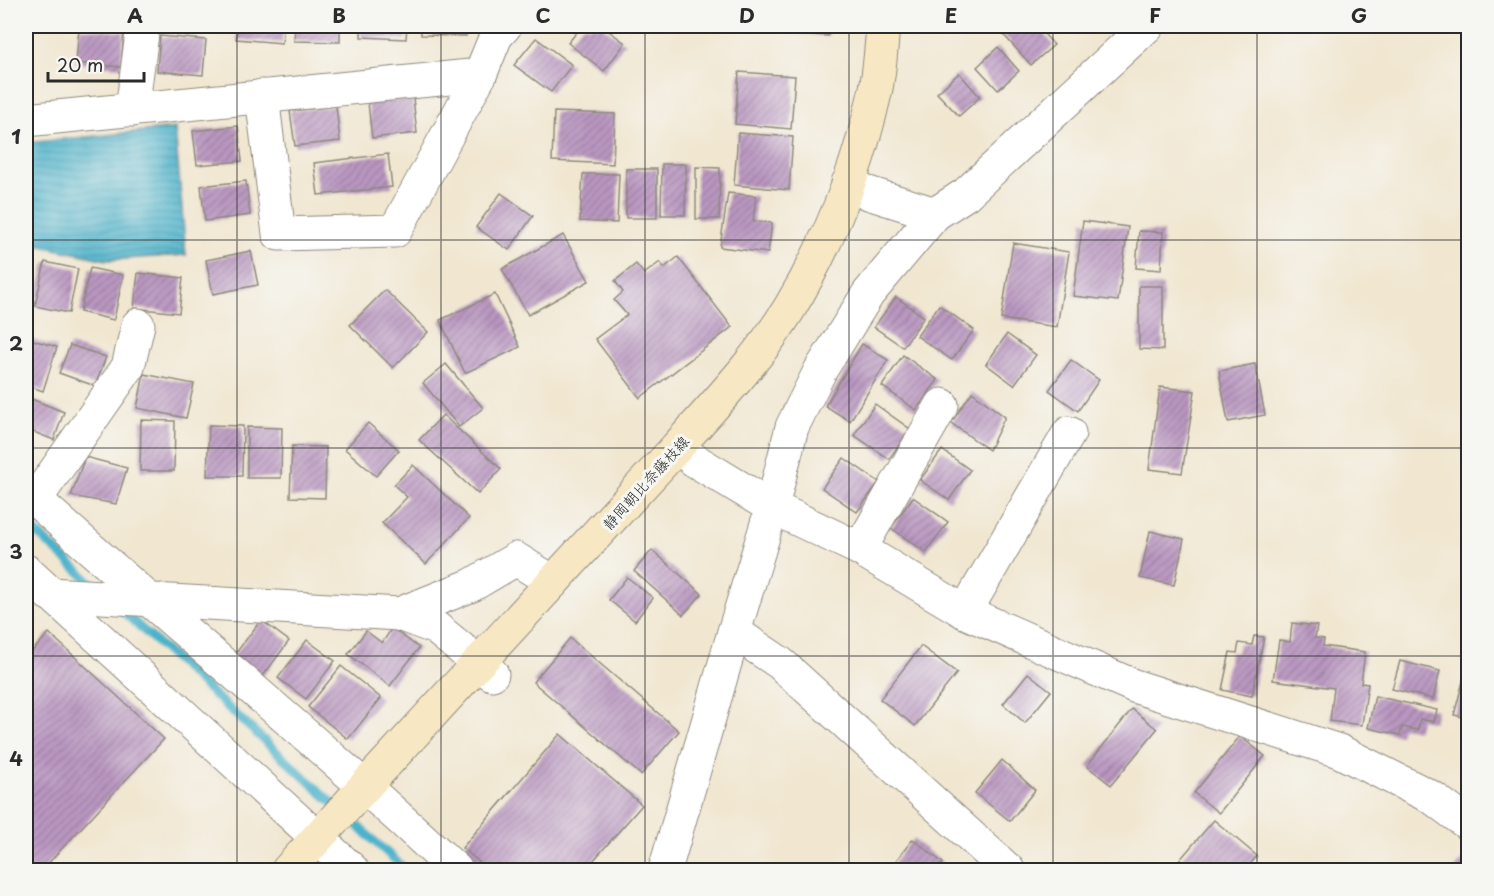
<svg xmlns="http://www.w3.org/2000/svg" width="1494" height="896" viewBox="0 0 1494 896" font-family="'Playpen Sans','Klee One',sans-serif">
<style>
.water{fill:url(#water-rules);stroke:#3c6e7b;stroke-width:1.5}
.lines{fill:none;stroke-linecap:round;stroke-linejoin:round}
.stream{stroke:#4cb2cb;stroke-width:9}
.building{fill:url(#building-hatch)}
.street-casing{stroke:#8e897e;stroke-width:35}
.secondary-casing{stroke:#8e897e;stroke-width:35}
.street{stroke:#fff;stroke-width:33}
.secondary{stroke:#f7e8c3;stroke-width:33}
.grid{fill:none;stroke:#2b2b2b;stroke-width:1.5;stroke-opacity:0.55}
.labels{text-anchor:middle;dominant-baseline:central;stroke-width:6;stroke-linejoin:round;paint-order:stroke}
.street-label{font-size:15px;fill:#2b2b2b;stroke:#f6f6f2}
.neatline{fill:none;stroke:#2b2b2b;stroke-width:2}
.grid-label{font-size:20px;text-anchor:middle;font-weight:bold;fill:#2b2b2b}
</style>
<defs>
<pattern id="water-rules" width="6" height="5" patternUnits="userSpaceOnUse" patternTransform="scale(1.5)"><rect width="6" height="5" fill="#4cb2cb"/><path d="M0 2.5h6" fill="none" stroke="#3f91a5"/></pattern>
<pattern id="building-hatch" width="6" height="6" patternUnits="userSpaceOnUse" patternTransform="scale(1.5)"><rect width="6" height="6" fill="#ba97c1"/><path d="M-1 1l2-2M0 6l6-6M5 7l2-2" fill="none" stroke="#977b9d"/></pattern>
</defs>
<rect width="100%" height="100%" fill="#f6f6f2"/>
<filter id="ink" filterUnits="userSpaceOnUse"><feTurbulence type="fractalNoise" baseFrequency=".0167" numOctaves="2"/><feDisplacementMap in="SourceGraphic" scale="12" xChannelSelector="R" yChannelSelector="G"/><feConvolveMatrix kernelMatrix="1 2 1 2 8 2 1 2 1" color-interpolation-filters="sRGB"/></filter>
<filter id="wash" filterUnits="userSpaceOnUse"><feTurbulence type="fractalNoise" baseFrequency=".008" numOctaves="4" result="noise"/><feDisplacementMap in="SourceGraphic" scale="24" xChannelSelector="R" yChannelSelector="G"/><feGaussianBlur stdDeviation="1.35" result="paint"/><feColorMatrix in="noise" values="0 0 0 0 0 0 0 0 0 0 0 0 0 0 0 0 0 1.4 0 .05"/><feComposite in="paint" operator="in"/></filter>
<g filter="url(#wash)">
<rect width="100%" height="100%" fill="#f1e7d1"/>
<polygon class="water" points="175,128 186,255 107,260 26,243 26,143"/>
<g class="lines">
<g class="stream">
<polyline points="26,523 97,588"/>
<polyline points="118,607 406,870"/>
</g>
</g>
<g id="blocks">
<g class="building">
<polygon points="238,26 284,26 282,43 236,39"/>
<polygon points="295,26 340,26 340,42 294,41"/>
<polygon points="361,26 407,26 406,39 361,37"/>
<polygon points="421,26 467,26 466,36 421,35"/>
<polygon points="582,26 602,26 625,43 604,71 568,43"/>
<polygon points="788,26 829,26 828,36 788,33"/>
<polygon points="1011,26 1037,26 1054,45 1031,65 1002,33"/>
<polygon points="79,28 124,32 121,67 76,63"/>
<polygon points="160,36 206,40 203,75 157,71"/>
<polygon points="536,38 572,65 551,92 514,65"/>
<polygon points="998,47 1019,71 998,90 977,67"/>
<polygon points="739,72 795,76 791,129 735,124"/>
<polygon points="959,73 980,97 959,116 937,93"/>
<polygon points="413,98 417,133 372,138 368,103"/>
<polygon points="336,106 340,141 295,146 290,111"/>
<polygon points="554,112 615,114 613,164 552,161"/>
<polygon points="238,126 242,161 197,165 193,131"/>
<polygon points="738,133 793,137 789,190 734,185"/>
<polygon points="388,154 392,187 318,195 314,163"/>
<polygon points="662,164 686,164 685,215 661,215"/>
<polygon points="696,167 720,168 719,219 696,219"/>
<rect x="626" y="169" width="31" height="49"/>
<polygon points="583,174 619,174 617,223 580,221"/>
<polygon points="246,181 250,215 205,221 201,186"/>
<polygon points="501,193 533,216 509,250 476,227"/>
<polygon points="728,193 756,196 753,221 772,223 768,253 720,247"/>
<polygon points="1083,221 1128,227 1118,301 1073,296"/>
<polygon points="1139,231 1163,232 1161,270 1136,268"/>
<polygon points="563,235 589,281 528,315 502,269"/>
<polygon points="1013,243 1069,252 1057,327 1001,319"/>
<polygon points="251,251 258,285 213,294 206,260"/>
<polygon points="678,257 732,327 640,398 595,339 627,315 614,300 623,292 615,281 636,264 644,274 660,262 664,268"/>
<polygon points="45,262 78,269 69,313 35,306"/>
<polygon points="90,268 123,275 114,320 80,312"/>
<polygon points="138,273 183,278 179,313 134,308"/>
<polygon points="1139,286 1163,286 1163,350 1139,349"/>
<polygon points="385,290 428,332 393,368 350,325"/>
<polygon points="495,294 520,347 465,373 440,320"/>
<polygon points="896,297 924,317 903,347 874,327"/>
<polygon points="939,305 974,330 952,360 917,336"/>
<polygon points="1007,334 1036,355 1014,385 986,364"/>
<polygon points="26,338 57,347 43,391 26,385"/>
<polygon points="862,344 888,360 850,421 825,406"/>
<polygon points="70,345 106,357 95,386 59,373"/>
<polygon points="903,355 938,380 916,410 882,386"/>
<polygon points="1071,360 1099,380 1078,411 1049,390"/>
<polygon points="446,364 483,408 459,427 423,383"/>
<polygon points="1255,364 1265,415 1228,422 1219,371"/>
<polygon points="144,374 194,384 186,418 137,408"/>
<polygon points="1160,387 1195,391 1182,473 1149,469"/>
<polygon points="972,392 1005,417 989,450 951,423"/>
<polygon points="29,398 64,412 54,440 26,429 26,408"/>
<polygon points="875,404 910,429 889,459 854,435"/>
<polygon points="443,415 501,469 478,494 419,440"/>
<polygon points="141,420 175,421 174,471 140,471"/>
<polygon points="368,423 399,450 376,476 345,449"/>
<polygon points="209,425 243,426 242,476 207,476"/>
<polygon points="247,427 282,428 281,478 247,478"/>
<polygon points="292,446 326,447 325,498 290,497"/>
<polygon points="942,450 970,470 949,500 920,480"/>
<polygon points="85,457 127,468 116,504 71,496"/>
<polygon points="844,458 879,482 857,512 822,488"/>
<polygon points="413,465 469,518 426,564 382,523 407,497 394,485"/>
<polygon points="913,497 948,522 926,552 891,528"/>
<polygon points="1150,531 1184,539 1174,585 1140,578"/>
<polygon points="652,550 702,594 683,615 634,571"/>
<polygon points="627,577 653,598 635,621 609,600"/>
<polygon points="261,620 289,641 260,680 232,658"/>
<polygon points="1292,623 1317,626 1315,638 1324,639 1323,646 1365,652 1361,683 1368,684 1362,725 1330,721 1334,688 1273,680 1279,640 1290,642"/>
<polygon points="392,628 419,648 390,686 348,654 366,631 382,643"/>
<polygon points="49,633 164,739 42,870 26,870 26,658"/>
<polygon points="1254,636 1264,637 1252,696 1222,690 1230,652 1237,653 1239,643 1252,645"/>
<polygon points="570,638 679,731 641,775 533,682"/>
<polygon points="307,640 335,661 306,699 278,678"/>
<polygon points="921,646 957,673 915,726 880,699"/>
<polygon points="1400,661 1440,671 1433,699 1392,689"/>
<polygon points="341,666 381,698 348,739 308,707"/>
<polygon points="1466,670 1468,671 1468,718 1454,715"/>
<polygon points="1028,673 1051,691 1025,723 1003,704"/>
<polygon points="1375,696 1437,710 1434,722 1420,719 1418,730 1402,727 1400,735 1368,728"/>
<polygon points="1132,709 1157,729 1111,785 1087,766"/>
<polygon points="560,734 642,805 585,870 489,870 462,848"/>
<polygon points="1240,736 1265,756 1219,813 1194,793"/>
<polygon points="1002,760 1035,790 1010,821 975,793"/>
<polygon points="1214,820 1257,856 1245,870 1214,870 1212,868 1210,870 1171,870"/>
<polygon points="913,839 943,863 937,870 902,870 893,864"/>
<polygon points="1468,854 1468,870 1454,870"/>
</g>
</g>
</g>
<g filter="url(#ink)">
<use href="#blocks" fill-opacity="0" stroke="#8e897e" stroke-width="1.5"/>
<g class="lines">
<g class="street-casing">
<g id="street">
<polyline points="262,96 279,234 395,231 480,75 496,36 505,26"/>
<polyline points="132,110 143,26"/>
<polyline points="26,120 480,75"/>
<polyline points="848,183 865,192 935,214 966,194 1147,26"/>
<polyline points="677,447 694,460 772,507 860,549 965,612 1134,686 1339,751 1433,798 1468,824"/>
<path d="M 26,491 C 167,619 316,739 456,870"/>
<polyline points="35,500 128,367 138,325"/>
<polyline points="860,549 942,405"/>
<polyline points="26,571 352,870"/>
<polyline points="49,594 399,614 472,585 516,559 553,582"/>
<polyline points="965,612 1069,433"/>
<polyline points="399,614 436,628 492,674"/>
<polyline points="734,632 780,663 1008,870"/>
<polyline points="665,870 734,632 772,507 792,427 820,371 868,294 935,214"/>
</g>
</g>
<g class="secondary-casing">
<path id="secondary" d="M 288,870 L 677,447 C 716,403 758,359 789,309 C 829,243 858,168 875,93 C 880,71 881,48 883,26"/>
</g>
<use href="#street" class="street"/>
<use href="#secondary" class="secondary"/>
</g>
</g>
<path class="grid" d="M 237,26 L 237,870M 441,26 L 441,870M 645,26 L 645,870M 849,26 L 849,870M 1053,26 L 1053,870M 1257,26 L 1257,870M 26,240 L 1468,240M 26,448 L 1468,448M 26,656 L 1468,656"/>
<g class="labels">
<g class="street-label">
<text transform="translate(645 482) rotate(-48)">静岡朝比奈藤枝線</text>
</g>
</g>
<rect width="1494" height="896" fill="none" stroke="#f6f6f2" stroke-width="66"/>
<path d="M48 72v9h96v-9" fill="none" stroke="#2b2b2b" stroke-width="3"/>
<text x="57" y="72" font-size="18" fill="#2b2b2b" stroke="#f6f6f2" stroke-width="4.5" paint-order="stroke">20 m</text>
<rect x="33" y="33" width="1428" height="830" class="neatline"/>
<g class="grid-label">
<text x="135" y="23">A</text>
<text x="339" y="23">B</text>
<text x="543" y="23">C</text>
<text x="747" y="23">D</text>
<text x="951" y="23">E</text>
<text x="1155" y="23">F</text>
<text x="1359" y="23">G</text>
<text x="16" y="144">1</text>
<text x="16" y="351">2</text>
<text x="16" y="559">3</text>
<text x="16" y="766">4</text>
</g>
</svg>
